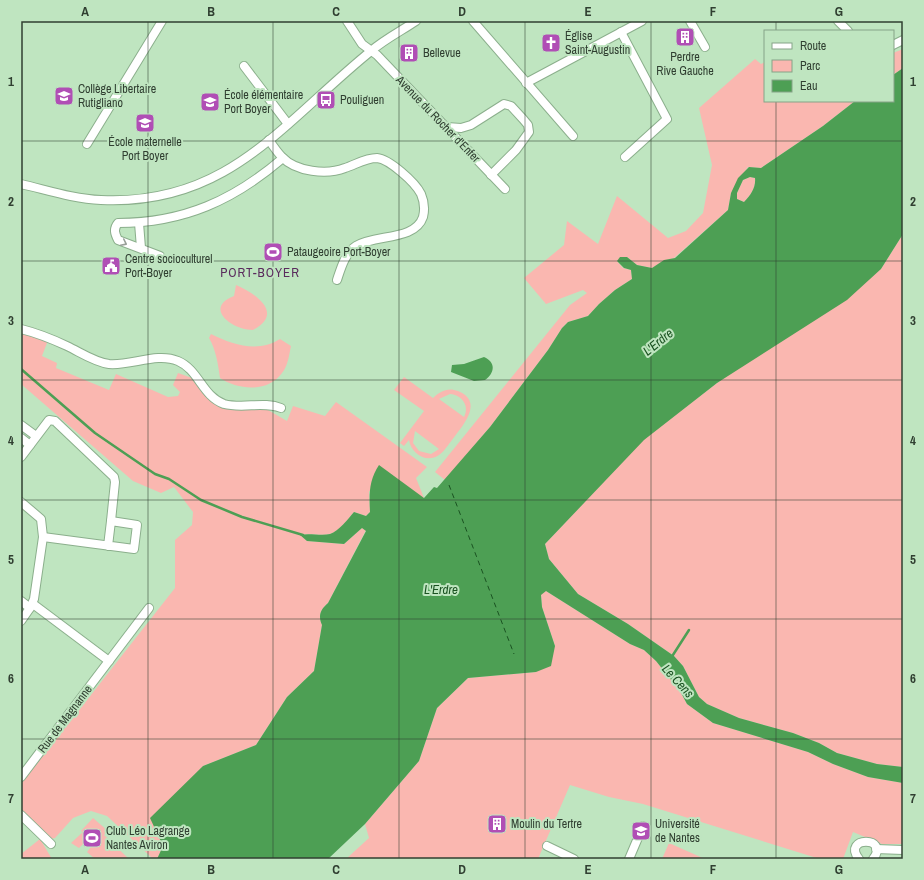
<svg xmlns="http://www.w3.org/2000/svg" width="924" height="880" viewBox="0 0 924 880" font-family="'Archivo Narrow',sans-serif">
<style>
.green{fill:#fab7b0;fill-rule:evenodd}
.water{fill:#4d9f54;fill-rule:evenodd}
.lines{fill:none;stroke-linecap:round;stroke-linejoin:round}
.stream{stroke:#4d9f54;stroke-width:2.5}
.ferry{stroke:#1a5221;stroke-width:1;stroke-dasharray:5 4;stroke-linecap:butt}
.minor-casing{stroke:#8baf8c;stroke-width:10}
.minor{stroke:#fff;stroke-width:8}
.oneway{stroke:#989f98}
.grid{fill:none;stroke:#303f31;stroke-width:1;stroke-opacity:0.55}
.labels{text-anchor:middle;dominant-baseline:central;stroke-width:4;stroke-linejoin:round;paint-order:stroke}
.poi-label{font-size:12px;fill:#303f31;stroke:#bfe5c0;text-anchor:start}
.street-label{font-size:12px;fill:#303f31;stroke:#bfe5c0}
.neighbourhood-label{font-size:13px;letter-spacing:1px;fill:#5a2b5d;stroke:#bfe5c0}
.water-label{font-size:13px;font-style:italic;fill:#1a5221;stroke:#bfe5c0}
.neatline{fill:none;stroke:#303f31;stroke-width:1.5}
.grid-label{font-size:13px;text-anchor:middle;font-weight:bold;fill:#303f31}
</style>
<rect width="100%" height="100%" fill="#bfe5c0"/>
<g class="green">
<polygon points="903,49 903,68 893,75 893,53"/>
<polygon points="755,59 761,64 765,62 765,101 855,101 823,126 761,168 748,167 731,193 728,210 674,258 664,261 652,268 637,265 627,257 617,261 623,268 631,270 632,279 615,290 599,304 588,316 568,322 562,328 548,350 490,427 445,480 435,472 570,305 587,293 583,290 546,304 524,278 564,245 567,221 598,244 617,196 668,238 686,231 703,213 712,165 699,108"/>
<path d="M 750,177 L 755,178 C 756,187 751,195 744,202 L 737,199 L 737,193 L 743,180 Z"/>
<polygon points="903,234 903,767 877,764 837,753 819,743 793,733 739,718 707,704 699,697 683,666 674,656 628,624 578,594 549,559 545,544 643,440 717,383 881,269"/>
<path d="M 236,285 C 255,293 285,313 253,330 C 232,330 203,308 234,296 Z"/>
<path d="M 21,325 L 50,335 L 42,356 L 57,363 L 56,368 L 109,390 L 116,374 L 168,397 L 178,396 L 180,392 L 173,385 L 178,373 L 192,378 L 207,397 L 268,410 L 287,421 L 293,406 L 325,416 L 336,402 L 427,467 L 416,478 L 424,498 L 369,491 L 370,512 L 366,516 L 354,512 C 348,519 340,531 330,534 C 323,536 309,533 301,535 L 307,541 L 344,544 L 362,528 L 366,530 L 328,603 C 320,610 318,616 322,625 L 314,671 L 287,697 L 256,745 L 203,766 L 157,859 L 153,859 L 107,816 L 91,811 L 73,818 L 55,838 L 50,839 L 21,810 L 21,784 L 175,588 L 175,540 L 192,525 L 193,512 L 174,487 L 161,493 L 133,481 L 21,384 Z"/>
<path d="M 211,334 C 233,345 258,353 280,339 L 291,346 C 289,355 288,366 282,373 C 268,393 238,390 220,378 C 218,364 216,350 209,338 Z"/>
<path d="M 404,377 L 433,398 C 440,391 448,387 458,391 C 483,401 465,423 455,436 C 450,442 445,451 439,455 C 426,464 411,453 409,440 L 404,446 L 400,443 L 424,411 L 394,390 ZM 450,394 C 462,395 470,406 464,417 L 439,399 ZM 415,431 L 439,449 L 431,454 L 419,451 L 413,443 Z"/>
<polygon points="546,591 630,644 644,650 656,661 680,691 687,704 713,723 808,752 833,764 868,777 903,783 903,844 882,844 853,832 843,859 820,859 643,804 609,797 570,785 538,859 346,859 369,838 365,824 419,761 437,708 468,678 536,672 555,646 542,607 541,594"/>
<polygon points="93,818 108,831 104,835 129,859 132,859 95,859 87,852 91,847 85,842 79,848 71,843 83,832 81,831"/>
<polygon points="40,839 52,859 21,859 21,854"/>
<polygon points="669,843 705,859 662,859"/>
</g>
<g class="water">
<path d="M 903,68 L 903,234 L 881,269 L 847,300 L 717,383 L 644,440 L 545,544 L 549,559 L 578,594 L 628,624 L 674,656 L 683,666 L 699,697 L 707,704 L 739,718 L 793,733 L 819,743 L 837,753 L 877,764 L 903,767 L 903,783 L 868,777 L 833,764 L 808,752 L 713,723 L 687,704 L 680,691 L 656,661 L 644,650 L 630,644 L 546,591 L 541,595 L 542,607 L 555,646 L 551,666 L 536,672 L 468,678 L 437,708 L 419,761 L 365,824 L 328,859 L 157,859 L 163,846 L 150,818 L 203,766 L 256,745 L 287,697 L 314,671 L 322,625 C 318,616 320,610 328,603 L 366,531 L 362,528 L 344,544 L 307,541 L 300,535 C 309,533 322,536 330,534 C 339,531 348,519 354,512 L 366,516 L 370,512 C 369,494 369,480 379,465 L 424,498 L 434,487 L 437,488 L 490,427 L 548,350 L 562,328 L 568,322 L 588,316 L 599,304 L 615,290 L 632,279 L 631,270 L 624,268 L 617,261 L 620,257 L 627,257 L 637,265 L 652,268 L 664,260 L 675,258 L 728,210 L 731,193 L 738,178 L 749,167 L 761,168 L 823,126 L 855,101 L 893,101 L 893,75 ZM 750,177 L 755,178 C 756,187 751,195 744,202 L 737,199 L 737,193 L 743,180 Z"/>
<circle cx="273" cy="252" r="9"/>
<path d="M 484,357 C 496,362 495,373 485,380 L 474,381 L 451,372 L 452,365 L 464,364 Z"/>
</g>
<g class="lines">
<g class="stream">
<polyline points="21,369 95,433 155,474 169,479 201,500 242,517 303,535"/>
<polyline points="671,658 689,630"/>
</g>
<polyline class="ferry" points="449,485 514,654"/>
<g class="minor-casing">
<g id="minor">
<polyline points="347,21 362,44 377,55 505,189"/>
<polyline points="473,21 573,136"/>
<polyline points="690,21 705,47"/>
<polyline points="838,21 848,31"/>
<polyline points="621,32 667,119 625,157"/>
<polyline points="893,45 903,40"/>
<polyline points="244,66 288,124"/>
<polyline points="526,83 642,21"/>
<polyline points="447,127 461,128 471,125 504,104 511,106 523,119 528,125 529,132 516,150 491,175"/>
<path d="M 269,140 C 273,146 277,152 282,157 C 296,172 327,175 345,168 C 355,165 365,158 377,158 C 389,159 415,182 421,194 C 424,201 425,209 423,217 C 415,241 375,234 356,246 C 345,253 341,268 337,280"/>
<polyline points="87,144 162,21"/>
<path d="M 21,184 C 47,190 74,199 101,200 C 228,206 282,123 371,51 C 385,39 401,31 416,21"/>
<polyline points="139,223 141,248"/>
<path d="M 160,256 L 118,240 C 115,234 113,229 118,223 C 184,223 234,200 283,158"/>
<path d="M 21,329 C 37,333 52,339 67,346 C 80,352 94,362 109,364 C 131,366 157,352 178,361 C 199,370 202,396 224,404 C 243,409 264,401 281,408"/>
<polyline points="21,425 36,436"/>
<polyline points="21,438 30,445"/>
<polyline points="21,457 49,420 55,421 114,477 115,482 111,521"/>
<polyline points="21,502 41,519 43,537 34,599 30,608 21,621"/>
<polyline points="43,537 134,549 137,525 111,521 108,546"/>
<polyline points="21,601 30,608"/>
<polyline points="33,604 109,661"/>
<polyline points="21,777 149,608"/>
<polyline points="21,815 51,844"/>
<polyline points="547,846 574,859"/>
<polyline points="876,849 903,850"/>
<polyline points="629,859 643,826"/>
<path d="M 859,859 C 841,836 891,836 873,859"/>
</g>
</g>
<use href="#minor" class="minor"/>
</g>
<defs><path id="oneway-chevron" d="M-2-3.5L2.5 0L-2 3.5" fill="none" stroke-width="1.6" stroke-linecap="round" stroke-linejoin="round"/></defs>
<use class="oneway" href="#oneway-chevron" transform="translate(124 243) rotate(26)"/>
<path class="grid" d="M 148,21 L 148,859M 273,21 L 273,859M 399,21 L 399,859M 525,21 L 525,859M 651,21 L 651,859M 776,21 L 776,31M 776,101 L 776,859M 21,141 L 903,141M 21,261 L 903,261M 21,380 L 903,380M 21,500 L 903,500M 21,619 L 903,619M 21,739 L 903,739"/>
<defs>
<g id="building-square" transform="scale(1)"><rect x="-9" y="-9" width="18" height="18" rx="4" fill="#b04eb5" stroke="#bfe5c0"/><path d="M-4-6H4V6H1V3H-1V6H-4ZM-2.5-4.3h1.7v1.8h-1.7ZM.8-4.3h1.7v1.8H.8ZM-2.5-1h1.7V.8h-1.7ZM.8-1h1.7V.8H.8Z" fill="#fff"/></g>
<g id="church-square" transform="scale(1)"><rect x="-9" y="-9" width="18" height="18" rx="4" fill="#b04eb5" stroke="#bfe5c0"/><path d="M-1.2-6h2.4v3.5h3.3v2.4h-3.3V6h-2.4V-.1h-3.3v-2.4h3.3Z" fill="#fff"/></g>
<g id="school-square" transform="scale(1)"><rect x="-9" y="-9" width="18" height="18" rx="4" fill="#b04eb5" stroke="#bfe5c0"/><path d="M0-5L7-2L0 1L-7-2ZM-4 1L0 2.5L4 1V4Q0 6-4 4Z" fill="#fff"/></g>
<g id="bus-square" transform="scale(1)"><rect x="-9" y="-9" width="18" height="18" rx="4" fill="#b04eb5" stroke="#bfe5c0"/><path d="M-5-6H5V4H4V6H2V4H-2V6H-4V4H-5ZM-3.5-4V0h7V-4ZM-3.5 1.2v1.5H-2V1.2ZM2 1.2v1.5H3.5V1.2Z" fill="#fff"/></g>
<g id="stadium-square" transform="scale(1)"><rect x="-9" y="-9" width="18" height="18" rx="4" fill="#b04eb5" stroke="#bfe5c0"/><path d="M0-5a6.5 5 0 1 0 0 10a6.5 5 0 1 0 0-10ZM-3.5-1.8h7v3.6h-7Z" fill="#fff"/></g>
<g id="civic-square" transform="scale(1)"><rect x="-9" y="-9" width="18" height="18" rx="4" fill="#b04eb5" stroke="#bfe5c0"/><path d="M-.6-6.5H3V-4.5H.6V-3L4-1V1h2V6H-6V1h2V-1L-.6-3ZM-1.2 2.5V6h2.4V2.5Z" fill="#fff"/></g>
<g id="university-square" transform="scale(1)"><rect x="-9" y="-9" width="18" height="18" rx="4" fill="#b04eb5" stroke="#bfe5c0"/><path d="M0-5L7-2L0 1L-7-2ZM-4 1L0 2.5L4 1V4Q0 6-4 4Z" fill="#fff"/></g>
</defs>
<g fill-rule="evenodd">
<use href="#building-square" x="685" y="37"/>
<use href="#church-square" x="551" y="43"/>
<use href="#building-square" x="409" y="53"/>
<use href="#school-square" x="64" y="96"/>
<use href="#bus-square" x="326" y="100"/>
<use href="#school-square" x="210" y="102"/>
<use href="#school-square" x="145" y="123"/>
<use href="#stadium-square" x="273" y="252"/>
<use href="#civic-square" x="111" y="266"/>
<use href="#building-square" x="497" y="824"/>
<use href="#university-square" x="641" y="831"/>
<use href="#stadium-square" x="92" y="838"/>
</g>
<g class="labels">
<g class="poi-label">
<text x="565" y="36">Église<tspan x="565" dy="14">Saint-Augustin</tspan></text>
<text x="423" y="53">Bellevue</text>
<text x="685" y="57" text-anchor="middle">Perdre<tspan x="685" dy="14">Rive Gauche</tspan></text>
<text x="78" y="89">Collège Libertaire<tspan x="78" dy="14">Rutigliano</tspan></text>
<text x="224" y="95">École élémentaire<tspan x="224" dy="14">Port Boyer</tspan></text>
<text x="340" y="100">Pouliguen</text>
<text x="145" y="142" text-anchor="middle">École maternelle<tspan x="145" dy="14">Port Boyer</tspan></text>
<text x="287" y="252">Pataugeoire Port-Boyer</text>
<text x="125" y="259">Centre socioculturel<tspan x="125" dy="14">Port-Boyer</tspan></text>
<text x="511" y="824">Moulin du Tertre</text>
<text x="655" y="824">Université<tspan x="655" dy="14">de Nantes</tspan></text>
<text x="106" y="831">Club Léo Lagrange<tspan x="106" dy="14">Nantes Aviron</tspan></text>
</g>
<g class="street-label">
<text transform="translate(438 119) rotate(46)">Avenue du Rocher d'Enfer</text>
<text transform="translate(65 719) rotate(-53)">Rue de Magnanne</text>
</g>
<g class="neighbourhood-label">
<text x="260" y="272">PORT-BOYER</text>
</g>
<g class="water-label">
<text transform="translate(658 342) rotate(-39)">L'Erdre</text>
<text x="441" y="589">L'Erdre</text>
<text transform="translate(678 681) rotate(47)">Le Cens</text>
</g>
</g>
<rect width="924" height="880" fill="none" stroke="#bfe5c0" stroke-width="44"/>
<rect x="764" y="30" width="130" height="72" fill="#bfe5c0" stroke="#86a387"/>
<rect x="772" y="43" width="20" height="6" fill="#ffffff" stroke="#86a387"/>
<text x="800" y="50" font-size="12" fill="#303f31">Route</text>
<rect x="772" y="60" width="20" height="12" fill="#fab7b0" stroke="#86a387"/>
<text x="800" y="70" font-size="12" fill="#303f31">Parc</text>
<rect x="772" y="80" width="20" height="12" fill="#4d9f54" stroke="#86a387"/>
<text x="800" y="90" font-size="12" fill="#303f31">Eau</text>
<rect x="22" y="22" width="880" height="836" class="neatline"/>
<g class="grid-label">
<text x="85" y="16">A</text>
<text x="211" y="16">B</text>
<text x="336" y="16">C</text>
<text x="462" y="16">D</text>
<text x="588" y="16">E</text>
<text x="713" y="16">F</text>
<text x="839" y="16">G</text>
<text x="11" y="86">1</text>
<text x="913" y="86">1</text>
<text x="11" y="206">2</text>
<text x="913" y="206">2</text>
<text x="11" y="325">3</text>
<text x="913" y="325">3</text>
<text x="11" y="445">4</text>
<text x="913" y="445">4</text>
<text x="11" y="564">5</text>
<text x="913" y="564">5</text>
<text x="11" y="683">6</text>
<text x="913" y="683">6</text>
<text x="11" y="803">7</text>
<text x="913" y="803">7</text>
<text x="85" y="874">A</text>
<text x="211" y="874">B</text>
<text x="336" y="874">C</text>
<text x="462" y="874">D</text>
<text x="588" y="874">E</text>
<text x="713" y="874">F</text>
<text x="839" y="874">G</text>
</g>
</svg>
